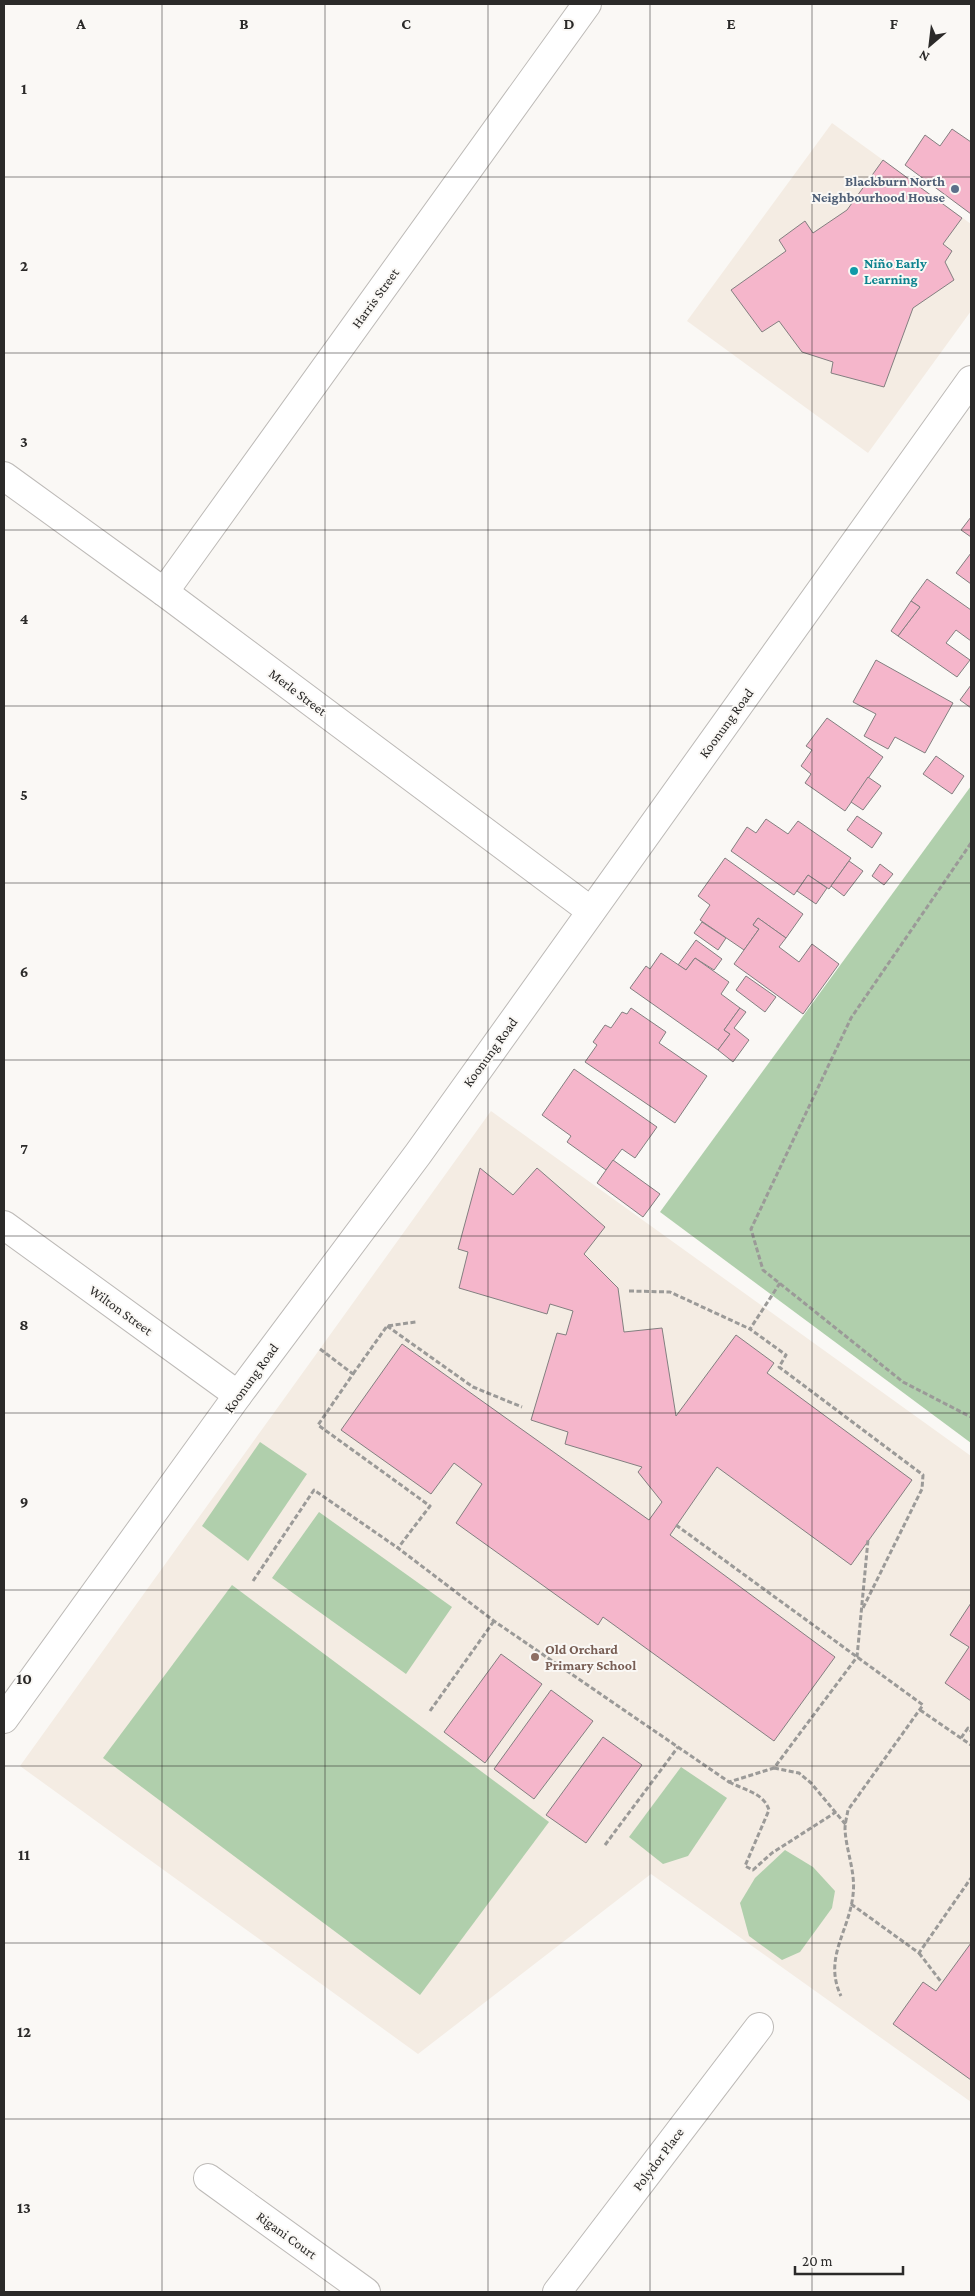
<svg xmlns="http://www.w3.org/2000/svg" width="975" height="2296" viewBox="0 0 975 2296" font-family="'Crimson Pro',serif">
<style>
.built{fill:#f4ece3}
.green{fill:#b0cfac}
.building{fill:#f5b6cb;stroke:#837f80}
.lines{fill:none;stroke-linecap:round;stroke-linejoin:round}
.minor-casing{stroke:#bdbab7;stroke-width:30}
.tertiary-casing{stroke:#bdbab7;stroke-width:30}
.path{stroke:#9b9a98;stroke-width:3;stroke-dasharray:5 2.5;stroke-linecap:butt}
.minor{stroke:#fff;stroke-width:28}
.tertiary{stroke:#fff;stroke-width:28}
.grid{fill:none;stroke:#2b2a29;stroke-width:1;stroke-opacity:0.55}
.service-dot{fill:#5c6f8a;stroke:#faf8f5;stroke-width:2}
.culture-dot{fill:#0f9aa8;stroke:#faf8f5;stroke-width:2}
.education-dot{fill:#8d6e63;stroke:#faf8f5;stroke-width:2}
.labels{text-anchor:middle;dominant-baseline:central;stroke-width:4;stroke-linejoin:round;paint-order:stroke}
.service-label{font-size:14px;font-weight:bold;fill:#4e5e75;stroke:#faf8f5;text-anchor:end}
.culture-label{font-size:14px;font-weight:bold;fill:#0d838f;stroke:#faf8f5;text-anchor:start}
.street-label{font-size:14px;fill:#2b2a29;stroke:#faf8f5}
.education-label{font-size:14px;font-weight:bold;fill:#785e54;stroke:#faf8f5;text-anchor:start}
.grid-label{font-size:16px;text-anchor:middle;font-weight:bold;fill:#2b2a29;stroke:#faf8f5;stroke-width:4;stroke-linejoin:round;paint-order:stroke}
</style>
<rect width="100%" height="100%" fill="#faf8f5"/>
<g class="built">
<polygon points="832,123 971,224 971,311 868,453 687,321"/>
<polygon points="491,1111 971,1456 971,2102 651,1874 418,2054 20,1766"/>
</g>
<g class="green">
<polygon points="971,786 971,1443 660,1212"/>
<polygon points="260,1442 307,1474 248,1561 202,1526"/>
<polygon points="319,1512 452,1607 406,1674 272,1578"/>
<polygon points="232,1585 549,1822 420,1995 103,1758"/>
<polygon points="681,1767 727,1798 688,1856 663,1864 629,1837"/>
<polygon points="785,1850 813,1867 835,1891 832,1908 800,1952 782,1960 749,1936 740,1903 755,1878"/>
</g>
<g class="building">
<polygon points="952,129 971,142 971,214 905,165 925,135 940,146"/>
<polygon points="883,160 962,218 943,244 952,251 945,262 954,280 913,308 884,387 831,373 833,362 802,352 779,321 762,332 731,290 786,251 779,240 805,221 813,233 847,210"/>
<polygon points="971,517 971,537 961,530"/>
<polygon points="971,553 971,584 956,573"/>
<polygon points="927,579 971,610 971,641 956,630 946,643 970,660 957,677 898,636 920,607 911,601"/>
<polygon points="911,601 920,607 898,636 891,631"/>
<polygon points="876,660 953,703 925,753 895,737 888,749 864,736 876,714 853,702"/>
<polygon points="971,685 971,708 960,700"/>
<polygon points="827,718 883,757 845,811 805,783 811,774 801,766 812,750 806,746"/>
<polygon points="936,756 964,776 952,794 923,774"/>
<polygon points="868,777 881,786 863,810 851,802"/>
<polygon points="857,816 882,833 872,848 847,830"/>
<polygon points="766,819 788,834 798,821 851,858 829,889 808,875 794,895 731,851 747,827 756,833"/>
<polygon points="725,858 803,914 786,938 758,918 753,925 759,929 744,950 700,920 710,905 698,896"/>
<polygon points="849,861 863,871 844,896 831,886"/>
<polygon points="880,864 893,874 884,885 872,876"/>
<polygon points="808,875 827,888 816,904 797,891"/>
<polygon points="758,918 786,938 779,947 799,962 812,944 839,964 803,1014 734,964 759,929 753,925"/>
<polygon points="702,922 726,938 718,950 694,933"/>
<polygon points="696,940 722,959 714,970 695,958 686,970 678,965"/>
<polygon points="661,953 686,970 695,958 729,982 721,994 740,1008 724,1030 730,1034 718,1050 630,988 646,966 650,969"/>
<polygon points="746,976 776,997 765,1012 736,990"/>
<polygon points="631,1008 666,1032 659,1043 707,1076 675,1123 585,1062 597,1045 593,1042 605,1025 611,1028 622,1012 627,1014"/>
<polygon points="740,1008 746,1012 734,1028 749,1040 733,1062 718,1050 730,1034 724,1030"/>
<polygon points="574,1069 657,1127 635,1158 622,1149 606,1170 567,1142 571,1136 542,1115"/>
<polygon points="613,1160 660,1194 643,1217 597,1183"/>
<polygon points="480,1168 513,1195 537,1168 605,1227 584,1254 618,1288 624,1332 662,1328 676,1416 736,1335 774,1363 767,1373 912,1480 851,1565 717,1467 670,1535 835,1657 774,1741 603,1617 598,1625 456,1523 482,1484 454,1463 431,1494 341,1430 402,1344 649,1520 662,1502 638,1472 642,1467 565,1444 568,1432 531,1420 557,1333 566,1335 573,1311 550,1304 547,1314 459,1288 468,1252 458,1249"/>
<polygon points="971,1603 971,1701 945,1683 969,1647 950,1635"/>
<polygon points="501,1654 542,1684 485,1763 444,1732"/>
<polygon points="551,1690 593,1721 534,1799 494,1769"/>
<polygon points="603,1737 642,1765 586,1843 546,1815"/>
<polygon points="971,1943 971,2080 893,2024 923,1982 936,1991"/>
</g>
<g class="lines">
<g class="minor-casing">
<g id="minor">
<polyline points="4,476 164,592 591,911"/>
<polyline points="164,592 587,4"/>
<polyline points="4,1225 238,1395"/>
<polyline points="208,2178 366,2292"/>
<polyline points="557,2292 759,2027"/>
</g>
</g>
<g class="tertiary-casing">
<polyline id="tertiary" points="4,1719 238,1395 418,1154 971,380"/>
</g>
<g class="path">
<polyline points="971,843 851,1018 751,1229 763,1270 903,1382 971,1417"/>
<polyline points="780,1283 750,1329 786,1355 779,1367 923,1475 922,1489 863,1608"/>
<polyline points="629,1291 670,1292 750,1329"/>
<polyline points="387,1326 473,1387 522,1407"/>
<polyline points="320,1349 353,1374 318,1425 430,1506 398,1548 494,1621 729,1782 774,1768 857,1657 868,1540"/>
<polyline points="353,1374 387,1326 416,1322"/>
<path d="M 676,1525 L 923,1705 L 848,1810 C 847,1816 845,1823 845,1829 C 846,1851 856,1872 853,1895 C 849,1932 823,1958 841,1996"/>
<polyline points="253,1581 314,1490 398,1548"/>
<polyline points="920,1710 971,1745"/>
<polyline points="430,1711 494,1621"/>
<polyline points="961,1738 968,1728 971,1731"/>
<polyline points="774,1768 799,1773 811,1783 846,1825"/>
<path d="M 729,1782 C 744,1790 764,1793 769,1810 L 745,1866 L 753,1870 L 772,1853 L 836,1812"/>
<polyline points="605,1845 678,1747"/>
<polyline points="851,1904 919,1953 971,1878"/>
<polyline points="919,1953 942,1983"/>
</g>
<use href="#minor" class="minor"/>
<use href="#tertiary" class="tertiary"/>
</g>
<path class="grid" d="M 162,4 L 162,2292M 325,4 L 325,2292M 488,4 L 488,2292M 650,4 L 650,2292M 812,4 L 812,2292M 4,177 L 971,177M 4,353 L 971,353M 4,530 L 971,530M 4,706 L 971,706M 4,883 L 971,883M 4,1060 L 971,1060M 4,1236 L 971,1236M 4,1413 L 971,1413M 4,1590 L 971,1590M 4,1766 L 971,1766M 4,1943 L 971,1943M 4,2119 L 971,2119"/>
<circle class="service-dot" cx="955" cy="189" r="5"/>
<circle class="culture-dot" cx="854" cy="271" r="5"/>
<circle class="education-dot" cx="535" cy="1657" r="5"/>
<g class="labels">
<g class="service-label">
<text x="945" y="181">Blackburn North<tspan x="945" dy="16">Neighbourhood House</tspan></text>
</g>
<g class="culture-label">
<text x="864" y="263">Niño Early<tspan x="864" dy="16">Learning</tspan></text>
</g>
<g class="street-label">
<text transform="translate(375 298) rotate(-54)">Harris Street</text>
<text transform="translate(298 692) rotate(37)">Merle Street</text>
<text transform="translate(726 723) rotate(-54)">Koonung Road</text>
<text transform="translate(490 1052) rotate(-54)">Koonung Road</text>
<text transform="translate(121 1310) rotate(36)">Wilton Street</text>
<text transform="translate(251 1378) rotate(-54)">Koonung Road</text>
<text transform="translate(658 2159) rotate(-53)">Polydor Place</text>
<text transform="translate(287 2235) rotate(36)">Rigani Court</text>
</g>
<g class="education-label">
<text x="545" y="1649">Old Orchard<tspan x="545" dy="16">Primary School</tspan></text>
</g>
</g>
<g class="grid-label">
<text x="81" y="29">A</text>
<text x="244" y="29">B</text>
<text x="406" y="29">C</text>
<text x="569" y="29">D</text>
<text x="731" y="29">E</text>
<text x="894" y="29">F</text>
<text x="24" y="94">1</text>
<text x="24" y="271">2</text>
<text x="24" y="447">3</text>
<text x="24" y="624">4</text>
<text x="24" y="800">5</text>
<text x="24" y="977">6</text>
<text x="24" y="1154">7</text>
<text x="24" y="1330">8</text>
<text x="24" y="1507">9</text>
<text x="24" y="1684">10</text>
<text x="24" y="1860">11</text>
<text x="24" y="2037">12</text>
<text x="24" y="2213">13</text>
</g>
<rect width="975" height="2296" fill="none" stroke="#2b2a29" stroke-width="10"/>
<g transform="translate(930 45) rotate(208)" stroke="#faf8f5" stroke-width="4" paint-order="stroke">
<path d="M0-4L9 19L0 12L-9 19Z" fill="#2b2a29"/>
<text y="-8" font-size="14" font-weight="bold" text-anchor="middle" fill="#2b2a29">N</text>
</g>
<path d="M795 2266v8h108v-8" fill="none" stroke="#2b2a29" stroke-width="2.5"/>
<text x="802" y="2266" font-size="15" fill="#2b2a29" stroke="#faf8f5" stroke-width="4" paint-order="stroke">20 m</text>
</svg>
